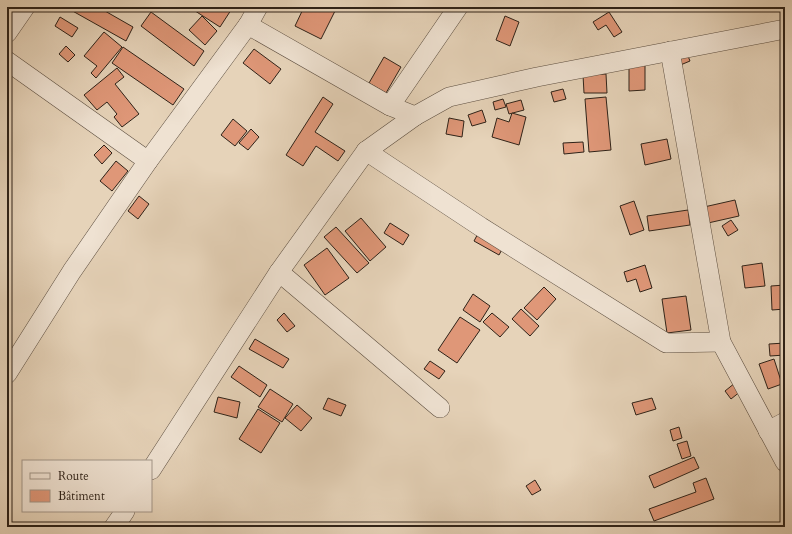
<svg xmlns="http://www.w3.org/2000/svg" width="792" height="534" viewBox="0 0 792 534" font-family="Cardo,serif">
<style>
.building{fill:#df9778;stroke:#2e2218}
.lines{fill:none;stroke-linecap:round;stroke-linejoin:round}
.minor-casing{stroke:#5c4e40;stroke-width:20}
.minor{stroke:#efe2d2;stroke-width:19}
</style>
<rect width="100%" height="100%" fill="#e6d3b9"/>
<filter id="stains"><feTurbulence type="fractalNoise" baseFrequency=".005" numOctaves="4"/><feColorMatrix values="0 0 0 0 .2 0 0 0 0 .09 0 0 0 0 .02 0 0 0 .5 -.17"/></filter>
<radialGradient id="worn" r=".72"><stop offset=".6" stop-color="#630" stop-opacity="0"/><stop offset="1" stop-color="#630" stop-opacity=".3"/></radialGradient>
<g class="building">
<polygon points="70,7 98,7 133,27 126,41 69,9"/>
<polygon points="189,7 233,7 220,27"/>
<polygon points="304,7 337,7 321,39 295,26"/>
<polygon points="151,12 204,51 194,66 141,26"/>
<polygon points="609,12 622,32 614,37 606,25 598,30 593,22"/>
<polygon points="202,16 217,31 205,45 189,30"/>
<polygon points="505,16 519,22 510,46 496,40"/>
<polygon points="60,17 78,28 72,37 55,26"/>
<polygon points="104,32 122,47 96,78 91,73 97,66 84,56"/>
<polygon points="66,46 75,55 68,62 59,54"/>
<polygon points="123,47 184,89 173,105 112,63"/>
<polygon points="785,47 785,60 783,61 781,48"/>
<polygon points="254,49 281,69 270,84 243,63"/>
<polygon points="688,56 690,61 678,66 676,61"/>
<polygon points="384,57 401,67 386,93 369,83"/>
<polygon points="629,65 645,65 645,90 629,91"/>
<polygon points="117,68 124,77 115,84 139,114 122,127 114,117 117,114 107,102 97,110 84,95"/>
<polygon points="606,74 607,93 584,93 583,75"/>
<polygon points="563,89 566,99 554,102 551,92"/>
<polygon points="323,97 333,104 315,132 345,151 338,161 316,146 303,166 286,155"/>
<polygon points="606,97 611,150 589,152 585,99"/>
<polygon points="503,99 506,107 495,110 493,102"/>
<polygon points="521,100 524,110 509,114 506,104"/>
<polygon points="482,110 486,122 472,126 468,115"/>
<polygon points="512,113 526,117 519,145 492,137 497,118 509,122"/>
<polygon points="449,118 464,121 462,137 446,134"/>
<polygon points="233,119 247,131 235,146 221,135"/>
<polygon points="251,129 259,137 248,150 239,143"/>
<polygon points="667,139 671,159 645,165 641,144"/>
<polygon points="583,142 584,152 564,154 563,143"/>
<polygon points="104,145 112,153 102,164 94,155"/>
<polygon points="116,161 128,171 112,191 100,181"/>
<polygon points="139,196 149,204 138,219 128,211"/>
<polygon points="735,200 739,216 708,223 704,207"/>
<polygon points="634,201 644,230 630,235 620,206"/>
<polygon points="688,210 690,225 649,231 647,216"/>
<polygon points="361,218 386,247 370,261 345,231"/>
<polygon points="731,220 738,230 728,236 722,226"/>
<polygon points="390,223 409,235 403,245 384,233"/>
<polygon points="482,226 507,240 499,255 474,241"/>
<polygon points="336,227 369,263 357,273 324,237"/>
<polygon points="327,248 349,278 325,295 304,265"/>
<polygon points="762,263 765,286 745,288 742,266"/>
<polygon points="645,265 652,288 640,292 636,279 627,282 624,272"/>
<polygon points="785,285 785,309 772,310 771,286"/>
<polygon points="544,287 556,299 537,320 524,308"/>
<polygon points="473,294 490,306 480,322 463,310"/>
<polygon points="686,296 691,330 667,333 662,299"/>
<polygon points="521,309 539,326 530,336 512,319"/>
<polygon points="284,313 295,326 287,332 277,320"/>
<polygon points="492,313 509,327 500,337 483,322"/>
<polygon points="460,317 480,330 457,363 438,350"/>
<polygon points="255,339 289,359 283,368 249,349"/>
<polygon points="785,343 785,355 770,356 769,344"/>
<polygon points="774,359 782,384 768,389 759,364"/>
<polygon points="430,361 445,371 439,379 424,369"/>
<polygon points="239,366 267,385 260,397 231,377"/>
<polygon points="735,383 741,391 731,399 725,391"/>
<polygon points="270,389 293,404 282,422 258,407"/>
<polygon points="218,397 240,402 237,418 214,412"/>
<polygon points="328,398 346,405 341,416 323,409"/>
<polygon points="652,398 656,409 636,415 632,403"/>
<polygon points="297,405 312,418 301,431 285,418"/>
<polygon points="258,409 280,423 261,453 239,439"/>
<polygon points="679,427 682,438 673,441 670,430"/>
<polygon points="687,441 691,456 682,459 677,444"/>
<polygon points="694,457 699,468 654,488 649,476"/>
<polygon points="706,478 714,499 654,521 649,509 696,492 693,483"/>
<polygon points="535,480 541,490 532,495 526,486"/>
</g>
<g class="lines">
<g class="minor-casing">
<g id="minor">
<polyline points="248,25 390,106 415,116 449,97 537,77 785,29"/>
<polyline points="7,33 25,7"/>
<polyline points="670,51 721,342 785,462"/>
<polyline points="7,61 148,161"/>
<polyline points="390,106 458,7"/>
<polyline points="415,116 366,151 481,227 666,343 721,342"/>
<polyline points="279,272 440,408"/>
<polyline points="7,374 72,271 148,161 248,25 258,7"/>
<polyline points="768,431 785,422"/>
<polyline points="151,470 279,272 366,151"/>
<polyline points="114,527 125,511"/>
</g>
</g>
<use href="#minor" class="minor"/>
</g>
<rect width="792" height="534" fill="none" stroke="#e6d3b9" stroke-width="24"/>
<rect x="8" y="8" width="776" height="518" fill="none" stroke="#2e2218" stroke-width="2"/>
<rect x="12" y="12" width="768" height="510" fill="none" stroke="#2e2218"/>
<rect x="22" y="460" width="130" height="52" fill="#efe2d2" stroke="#a29588"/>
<rect x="30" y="473" width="20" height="6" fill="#efe2d2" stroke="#a29588"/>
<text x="58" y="480" font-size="12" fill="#2e2218">Route</text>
<rect x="30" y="490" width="20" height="12" fill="#df9778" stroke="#a29588"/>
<text x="58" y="500" font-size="12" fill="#2e2218">Bâtiment</text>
<rect width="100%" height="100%" filter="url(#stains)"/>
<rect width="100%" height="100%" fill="url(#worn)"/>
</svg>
